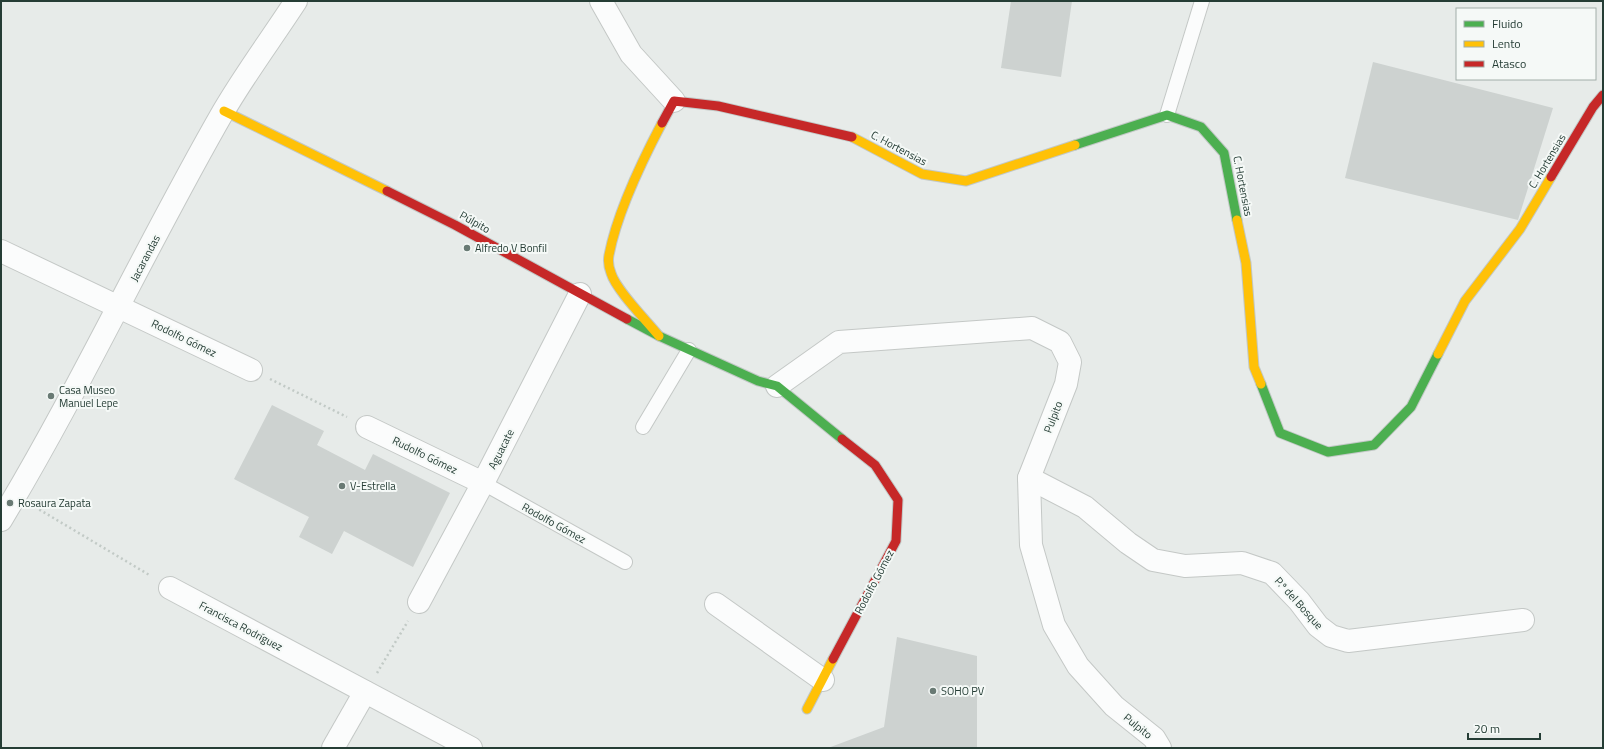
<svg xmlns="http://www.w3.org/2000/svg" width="1604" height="749" viewBox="0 0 1604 749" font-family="'Titillium Web',sans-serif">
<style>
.building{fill:#cdd2d0}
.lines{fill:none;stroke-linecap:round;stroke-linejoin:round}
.lane-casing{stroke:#c4c8c6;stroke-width:16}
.street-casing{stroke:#c4c8c6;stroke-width:24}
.fast-casing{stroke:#c2c8c6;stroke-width:11}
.slow-casing{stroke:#c2c8c6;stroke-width:11}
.jam-casing{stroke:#c2c8c6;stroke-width:11}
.path{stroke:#c2cac6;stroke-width:2.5;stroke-dasharray:2 3;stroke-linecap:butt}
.lane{stroke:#fbfcfc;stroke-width:14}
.street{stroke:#fbfcfc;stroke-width:22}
.fast{stroke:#4caf50;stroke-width:9}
.slow{stroke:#ffc107;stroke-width:9}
.jam{stroke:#c62828;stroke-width:9}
.poi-dot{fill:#697a74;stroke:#f5f9f7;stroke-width:1.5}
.labels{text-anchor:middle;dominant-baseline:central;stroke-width:4;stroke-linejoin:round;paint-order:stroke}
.street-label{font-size:11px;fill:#253d35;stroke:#f5f9f7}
.poi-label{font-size:11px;fill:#253d35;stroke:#f5f9f7;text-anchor:start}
</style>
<rect width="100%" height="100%" fill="#e7ebe9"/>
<g class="building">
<polygon points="1011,1 1072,1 1061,77 1001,68"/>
<polygon points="1373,62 1553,108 1518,220 1345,178"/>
<polygon points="272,405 324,431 317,445 365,470 373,454 450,493 413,567 344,531 332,554 299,537 309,517 234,479"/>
<polygon points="897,637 977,656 977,748 828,748 884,727"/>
</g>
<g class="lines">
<g class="lane-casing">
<g id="lane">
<polyline points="1167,115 1202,1"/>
<polyline points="643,427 689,350"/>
<polyline points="483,483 625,562"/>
</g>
</g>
<g class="street-casing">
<g id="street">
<polyline points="601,1 631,54 674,101"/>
<polyline points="1,251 251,370"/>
<polyline points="777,386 839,342 1032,328 1060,342 1070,362 1066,384 1029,478 1031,545 1054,625 1078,666 1114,706 1154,738 1160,748"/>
<polyline points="367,427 483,483"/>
<polyline points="1029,478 1085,507 1128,543 1153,560 1185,566 1242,563 1272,573 1299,601 1318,626 1331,636 1348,641 1523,620"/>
<path d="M 1,520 C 81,387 146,246 223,112 C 245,74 272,38 296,1"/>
<polyline points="170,588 471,748"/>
<polyline points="419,602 483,483 580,294"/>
<polyline points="716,604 823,680"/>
<polyline points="333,748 365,692"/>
</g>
</g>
<g class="fast-casing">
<g id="fast">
<polyline points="1075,145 1167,115 1201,127 1224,153 1237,220"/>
<polyline points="627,319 659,336 758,381 777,386 842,439"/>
<polyline points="1261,384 1280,433 1328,452 1374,445 1411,407 1438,354"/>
</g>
</g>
<g class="slow-casing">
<g id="slow">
<polyline points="224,111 387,191"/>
<polyline points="852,137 922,174 966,181 1075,145"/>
<polyline points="1237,220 1246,263 1254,367 1261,384"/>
<path d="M 659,336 C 647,321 616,290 611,273 C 609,268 608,260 609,255 C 617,213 642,161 662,123"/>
<polyline points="1438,354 1465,301 1520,229 1551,177"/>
<polyline points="807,709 833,659"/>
</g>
</g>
<g class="jam-casing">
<g id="jam">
<polyline points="662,123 674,101 718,106 852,137"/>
<polyline points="1551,177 1593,107 1603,95"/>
<polyline points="387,191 455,225 627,319"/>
<polyline points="833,659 896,541 898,500 875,465 842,439"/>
</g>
</g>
<g class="path">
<polyline points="270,379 347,417"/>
<polyline points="35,507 151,576"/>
<polyline points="377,673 408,621"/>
</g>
<use href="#lane" class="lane"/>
<use href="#street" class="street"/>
<use href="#fast" class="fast"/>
<use href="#slow" class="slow"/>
<use href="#jam" class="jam"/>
</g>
<g class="poi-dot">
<circle cx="467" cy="248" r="4"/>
<circle cx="51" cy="396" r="4"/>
<circle cx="342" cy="486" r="4"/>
<circle cx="10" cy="503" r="4"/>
<circle cx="933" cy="691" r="4"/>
</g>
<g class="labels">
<g class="street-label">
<text transform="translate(899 148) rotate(28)">C. Hortensias</text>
<text transform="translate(1547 161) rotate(-59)">C. Hortensias</text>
<text transform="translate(1243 186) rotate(79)">C. Hortensias</text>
<text transform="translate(475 222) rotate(29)">Púlpito</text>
<text transform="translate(145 258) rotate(-62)">Jacarandas</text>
<text transform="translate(184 338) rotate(26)">Rodolfo Gómez</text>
<text transform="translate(1053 417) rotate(-69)">Pulpito</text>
<text transform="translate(501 449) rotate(-63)">Aguacate</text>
<text transform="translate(425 455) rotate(26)">Rudolfo Gómez</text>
<text transform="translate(554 523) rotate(29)">Rodolfo Gómez</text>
<text transform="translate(874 582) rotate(-62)">Rodolfo Gómez</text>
<text transform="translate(1299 603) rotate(48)">P.º del Bosque</text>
<text transform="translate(241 626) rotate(28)">Francisca Rodríguez</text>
<text transform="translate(1138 726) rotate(39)">Pulpito</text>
</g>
<g class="poi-label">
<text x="475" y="248">Alfredo V Bonfil</text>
<text x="59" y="390">Casa Museo<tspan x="59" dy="13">Manuel Lepe</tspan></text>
<text x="350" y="486">V-Estrella</text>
<text x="18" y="503">Rosaura Zapata</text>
<text x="941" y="691">SOHO PV</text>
</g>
</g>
<rect width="1604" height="749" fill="none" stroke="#253d35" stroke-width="4"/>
<rect x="1456" y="8" width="140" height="72" fill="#f5f9f7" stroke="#a2aea9"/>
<rect x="1464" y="21" width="20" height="6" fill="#4caf50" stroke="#a2aea9"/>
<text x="1492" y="28" font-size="12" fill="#253d35">Fluido</text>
<rect x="1464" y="41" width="20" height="6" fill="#ffc107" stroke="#a2aea9"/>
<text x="1492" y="48" font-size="12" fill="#253d35">Lento</text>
<rect x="1464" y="61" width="20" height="6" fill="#c62828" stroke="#a2aea9"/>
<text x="1492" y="68" font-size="12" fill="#253d35">Atasco</text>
<path d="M1468 733v6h72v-6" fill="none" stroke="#253d35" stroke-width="2"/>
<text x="1474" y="733" font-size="12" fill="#253d35" stroke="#f5f9f7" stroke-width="3" paint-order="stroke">20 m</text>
</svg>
